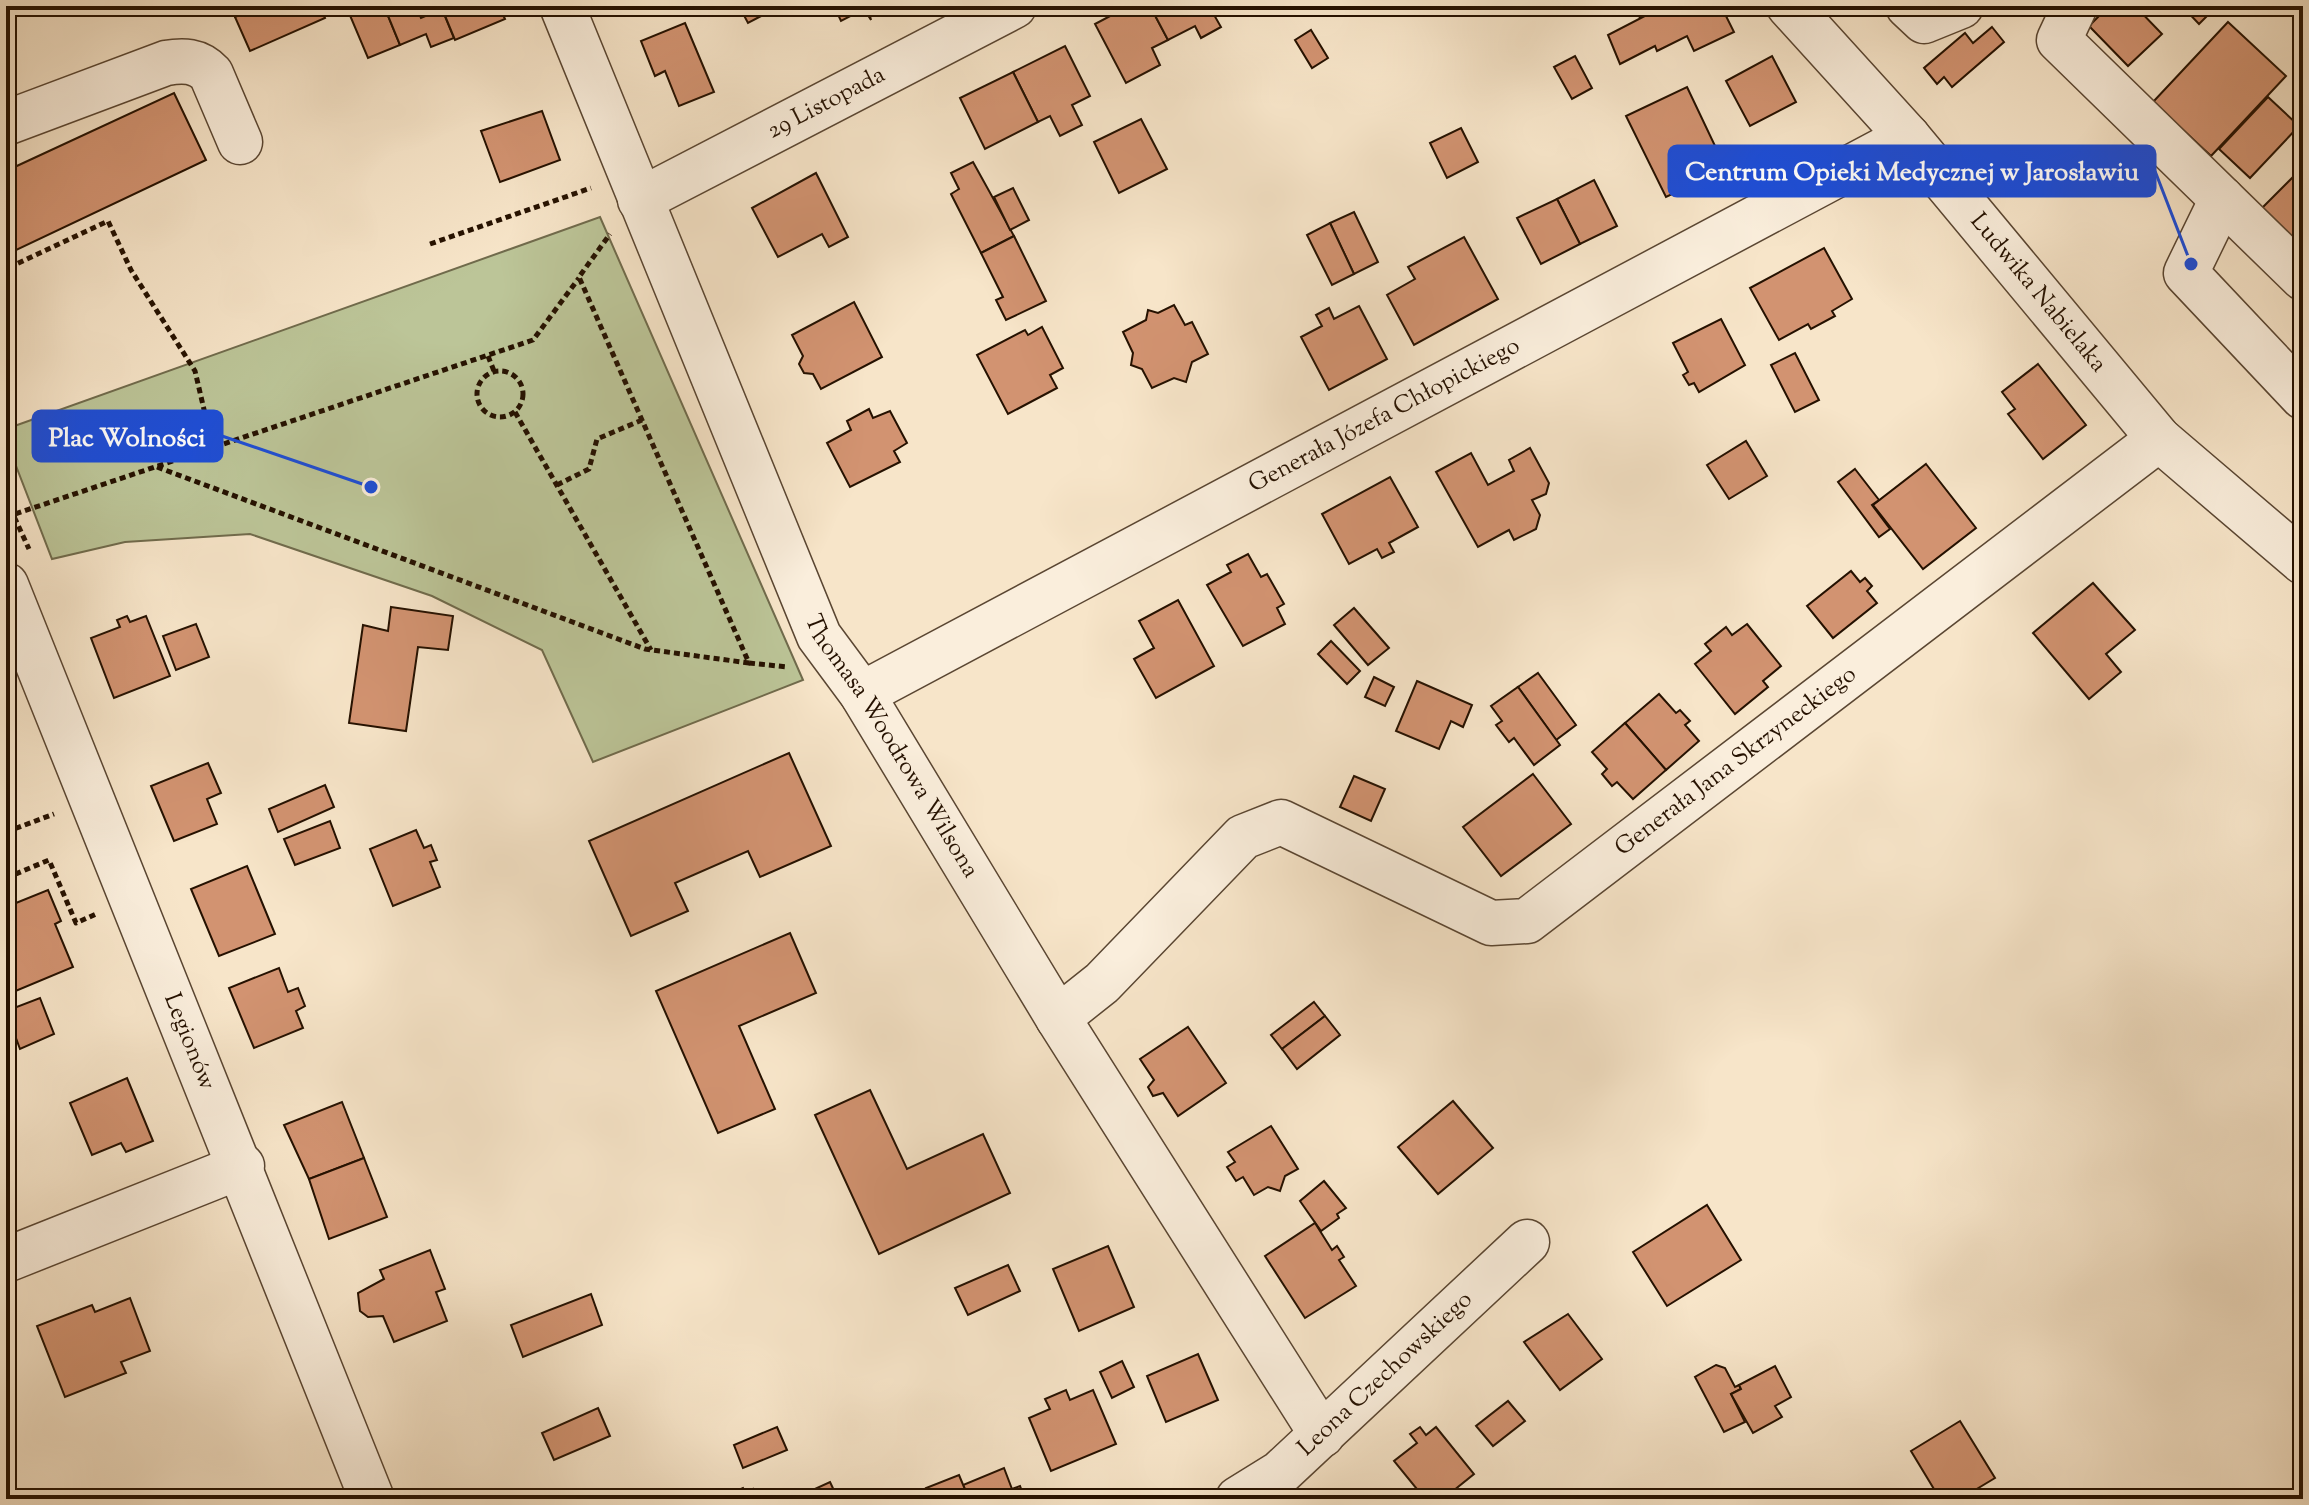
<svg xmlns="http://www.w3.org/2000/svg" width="2309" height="1505" viewBox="0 0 2309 1505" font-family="'Sorts Mill Goudy',serif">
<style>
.green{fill:#bcc598;stroke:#706b4c;stroke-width:2}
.building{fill:#d29371;stroke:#251100;stroke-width:2}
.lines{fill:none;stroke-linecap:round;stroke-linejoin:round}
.minor-casing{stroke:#5a4632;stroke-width:47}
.path{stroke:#251100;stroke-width:5;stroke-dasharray:6 4;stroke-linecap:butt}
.minor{stroke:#faeedc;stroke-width:44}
.labels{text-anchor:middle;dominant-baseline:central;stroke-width:6;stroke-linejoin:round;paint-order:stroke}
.street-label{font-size:24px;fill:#251100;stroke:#faeedc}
.leader{fill:none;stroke:#1d4ed8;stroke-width:3}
.callout-dot{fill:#1d4ed8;stroke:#faeedc;stroke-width:3}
.callout{fill:#1d4ed8;stroke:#1d4ed8;stroke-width:3}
.callout-label{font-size:26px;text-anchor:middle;font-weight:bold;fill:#fff}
</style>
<rect width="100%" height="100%" fill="#f7e5c9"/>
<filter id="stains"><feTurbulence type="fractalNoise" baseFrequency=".0025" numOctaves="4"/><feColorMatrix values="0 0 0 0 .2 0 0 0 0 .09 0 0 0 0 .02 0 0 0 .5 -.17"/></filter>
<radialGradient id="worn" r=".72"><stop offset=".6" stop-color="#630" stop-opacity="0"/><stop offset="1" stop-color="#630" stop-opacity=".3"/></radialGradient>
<polygon class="green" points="600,217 803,680 593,762 542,650 432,596 250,534 125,542 52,559 6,440 6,429"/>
<g class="building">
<polygon points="230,6 260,6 235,17"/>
<polygon points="260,6 320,6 325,18 250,51 235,17"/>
<polygon points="346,6 384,6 400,45 368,58"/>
<polygon points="384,6 416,6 421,18 442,9 454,38 431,47 426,34 400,45"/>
<polygon points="441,6 499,6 505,19 455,40"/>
<polygon points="739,6 780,6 748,23"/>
<polygon points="834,6 891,6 870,16 871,20 864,9 841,21"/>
<polygon points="1129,6 1150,6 1168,40 1152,48 1160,65 1126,83 1095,24"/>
<polygon points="1150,6 1209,6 1221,27 1201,38 1195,26 1168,40"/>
<polygon points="1634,6 1664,6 1640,18"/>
<polygon points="1664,6 1721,6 1734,32 1694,51 1687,36 1657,51 1655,46 1620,64 1608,35"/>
<polygon points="2109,6 2135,6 2162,34 2128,66 2089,26"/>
<polygon points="2182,6 2217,6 2199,24"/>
<polygon points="2228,22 2286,76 2211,156 2153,102"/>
<polygon points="685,23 714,92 679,106 665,71 655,76 641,41"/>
<polygon points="1992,27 2004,42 1952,87 1944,77 1937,84 1924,68 1965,33 1973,43"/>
<polygon points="1311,30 1328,58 1312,68 1295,40"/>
<polygon points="1065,46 1090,96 1072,105 1082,125 1060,136 1050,116 1038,122 1013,72"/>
<polygon points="1575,56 1592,88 1572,99 1554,67"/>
<polygon points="1772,56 1796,102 1750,126 1726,81"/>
<polygon points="1013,72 1038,122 985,149 960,98"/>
<polygon points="1687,87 1726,169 1666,197 1626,116"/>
<polygon points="174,93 206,160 12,252 6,240 6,171"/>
<polygon points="2268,97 2299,126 2250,178 2219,149"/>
<polygon points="542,111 560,160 500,182 481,131"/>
<polygon points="1141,119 1167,169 1119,193 1094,142"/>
<polygon points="1461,128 1478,162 1447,178 1430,143"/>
<polygon points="973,162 1014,236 981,253 951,194 959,189 951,173"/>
<polygon points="2303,167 2303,268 2252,218"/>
<polygon points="816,173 848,237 829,247 822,234 778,257 752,208"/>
<polygon points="1594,180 1617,226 1580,244 1557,199"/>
<polygon points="1013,188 1029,220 1010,230 994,197"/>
<polygon points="1557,199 1580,244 1541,264 1517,218"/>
<polygon points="1354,212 1378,262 1354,274 1330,223"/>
<polygon points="1330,223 1354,274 1332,285 1307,235"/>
<polygon points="1014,236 1046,301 1006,320 996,300 1003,297 981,253"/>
<polygon points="1464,237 1498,299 1414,345 1387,295 1415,279 1408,267"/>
<polygon points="1824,248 1852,299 1832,311 1835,316 1811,329 1808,324 1779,340 1750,288"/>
<polygon points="854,302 882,357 821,389 813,374 804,373 799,364 803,356 792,335"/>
<polygon points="1174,305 1185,325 1192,322 1208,354 1192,362 1186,382 1174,378 1152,388 1142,369 1131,365 1133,353 1123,332 1146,320 1148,310 1158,313"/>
<polygon points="1359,306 1387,359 1329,390 1301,337 1322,326 1316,315 1329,308 1334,319"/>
<polygon points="1721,319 1745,365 1699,392 1694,383 1689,385 1683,375 1688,372 1673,343"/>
<polygon points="1042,327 1063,368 1050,375 1057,388 1008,414 977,355 1025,330 1028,335"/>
<polygon points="1795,353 1819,400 1795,412 1771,365"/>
<polygon points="2038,364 2086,425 2043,459 2008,414 2015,409 2002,392"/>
<polygon points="869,409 873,418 890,411 907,443 894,451 900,462 850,487 827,443 851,430 847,421"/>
<polygon points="1746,441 1767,476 1729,499 1707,465"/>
<polygon points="1530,448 1549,483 1546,494 1532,500 1540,515 1536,529 1514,540 1509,530 1478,547 1436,472 1471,453 1488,485 1514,471 1509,460"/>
<polygon points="1926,464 1976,528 1923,569 1873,505"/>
<polygon points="1855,469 1879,500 1872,505 1890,529 1879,537 1838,482"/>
<polygon points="1390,477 1418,527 1389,543 1394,552 1382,558 1377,549 1349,564 1322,514"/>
<polygon points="1248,554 1261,577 1267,574 1284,604 1277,608 1285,624 1243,646 1207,585 1231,572 1227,565"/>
<polygon points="1851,571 1860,582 1865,578 1872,586 1867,591 1877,603 1833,638 1807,606"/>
<polygon points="2093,583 2135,630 2106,654 2121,672 2089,699 2033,633"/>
<polygon points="1178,600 1214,666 1156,698 1134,659 1154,648 1139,621"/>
<polygon points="391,607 453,616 448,650 418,647 406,731 349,723 363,625 388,631"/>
<polygon points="1354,608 1389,648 1368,665 1334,625"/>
<polygon points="127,616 130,622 146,616 170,676 114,698 91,638 120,627 117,620"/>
<polygon points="196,624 209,657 176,670 163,636"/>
<polygon points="1747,624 1781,666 1763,681 1768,687 1735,714 1695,664 1711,651 1705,644 1726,627 1732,635"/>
<polygon points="1331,641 1360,671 1347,684 1318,654"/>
<polygon points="1538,673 1576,725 1556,740 1518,687"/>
<polygon points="1374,677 1394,687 1385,706 1365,697"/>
<polygon points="1417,681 1472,705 1463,727 1451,721 1439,749 1396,731"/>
<polygon points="1518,687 1560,745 1534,765 1514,738 1509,742 1496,725 1502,721 1491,706"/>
<polygon points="1659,694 1676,713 1680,710 1690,721 1685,725 1699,741 1666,770 1625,723"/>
<polygon points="1625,723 1666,770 1633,799 1617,782 1612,786 1602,774 1607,769 1592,752"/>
<polygon points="789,753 831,846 760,877 748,851 675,883 688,911 631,936 589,841"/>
<polygon points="208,763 221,793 207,799 217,824 174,841 151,786"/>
<polygon points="1533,774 1571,824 1501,876 1463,827"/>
<polygon points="1354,776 1385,789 1371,821 1340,807"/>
<polygon points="325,785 334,807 278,832 269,809"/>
<polygon points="330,821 340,848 295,865 284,839"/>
<polygon points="416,830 424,848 431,845 437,860 430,862 440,887 393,906 370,849"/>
<polygon points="247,866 275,934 219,956 191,889"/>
<polygon points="48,890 61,921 55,924 73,967 6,995 6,907"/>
<polygon points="790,933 816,993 739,1026 775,1109 718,1133 656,991"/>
<polygon points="279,968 288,992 298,988 305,1006 296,1011 303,1028 254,1048 229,988"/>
<polygon points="40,998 54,1034 20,1049 6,1011"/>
<polygon points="1314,1002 1325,1016 1282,1049 1271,1035"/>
<polygon points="1325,1016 1340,1035 1297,1069 1282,1049"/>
<polygon points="1188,1027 1226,1083 1178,1116 1163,1093 1153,1096 1148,1087 1154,1080 1140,1059"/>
<polygon points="127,1078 153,1141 126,1152 121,1143 92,1155 70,1103"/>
<polygon points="870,1090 907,1169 983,1134 1010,1193 879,1254 815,1115"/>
<polygon points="1453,1101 1493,1148 1438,1194 1398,1147"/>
<polygon points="342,1102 364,1158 309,1179 284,1125"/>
<polygon points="1271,1126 1298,1169 1285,1176 1280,1191 1268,1187 1254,1195 1243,1177 1236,1181 1227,1167 1235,1162 1228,1152"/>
<polygon points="364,1158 387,1217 329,1239 309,1179"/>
<polygon points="1324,1181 1346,1208 1337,1214 1339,1218 1321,1231 1300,1201"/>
<polygon points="1707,1205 1741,1260 1667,1306 1633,1252"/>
<polygon points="1315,1223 1332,1250 1337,1246 1344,1257 1339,1260 1356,1286 1305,1318 1265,1256"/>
<polygon points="1108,1246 1134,1307 1079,1331 1053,1269"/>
<polygon points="430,1250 445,1289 436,1292 447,1321 394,1342 383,1316 368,1317 360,1311 358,1293 384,1279 380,1270"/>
<polygon points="1008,1265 1020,1291 968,1315 955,1288"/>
<polygon points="591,1294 602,1325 523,1357 511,1325"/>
<polygon points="130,1298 150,1351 121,1362 126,1373 65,1397 37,1326 92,1305 95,1312"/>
<polygon points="1568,1314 1602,1359 1560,1390 1524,1342"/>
<polygon points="1198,1354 1218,1400 1166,1422 1147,1376"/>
<polygon points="1122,1361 1134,1387 1112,1398 1100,1372"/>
<polygon points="1716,1365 1725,1368 1735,1387 1739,1385 1741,1389 1731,1394 1745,1422 1724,1432 1695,1377"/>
<polygon points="1775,1366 1791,1397 1775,1406 1782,1417 1753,1433 1731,1394 1741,1389 1739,1385"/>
<polygon points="1066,1390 1070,1400 1093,1390 1116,1444 1051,1471 1029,1418 1050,1409 1045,1399"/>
<polygon points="1508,1401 1525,1421 1493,1446 1476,1426"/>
<polygon points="598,1408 610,1436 554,1460 542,1433"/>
<polygon points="1960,1421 1995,1478 1960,1499 1940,1499 1911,1451"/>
<polygon points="777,1427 787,1450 743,1468 734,1445"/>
<polygon points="1420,1427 1426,1435 1436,1427 1474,1474 1443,1499 1425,1499 1394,1461 1417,1443 1410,1434"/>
<polygon points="1004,1468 1012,1489 1020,1486 1025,1499 969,1499 963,1485"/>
<polygon points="959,1475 969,1499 931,1499 926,1488"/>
<polygon points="830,1482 838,1499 809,1499 806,1493"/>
<polygon points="743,1488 745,1493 753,1489 756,1499 716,1499"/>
</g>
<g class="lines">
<g class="minor-casing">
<g id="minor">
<path id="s1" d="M 562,6 L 819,636 L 862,694 L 1058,1018 L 1322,1435"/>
<path id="s2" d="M 1789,6 L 1908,137 L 2159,439 L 2303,562"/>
<polyline points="1908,6 1924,21 1961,6"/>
<polyline points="2075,6 2059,40 2303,278"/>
<path d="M 6,123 L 166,63 C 183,60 198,60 211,74 L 240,142"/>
<polyline points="2222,199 2186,273 2303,397"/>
<path id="s3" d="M 640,200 L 1014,6"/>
<path id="s4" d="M 6,585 L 372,1499"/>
<path id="s5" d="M 862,694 L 1908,137"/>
<path id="s6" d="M 1058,1018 L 1102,983 L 1243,837 L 1281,822 L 1491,923 L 1527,921 L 2159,439"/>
<polyline points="6,1260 242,1166"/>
<path id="s7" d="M 1238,1499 L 1280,1473 L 1527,1242"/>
</g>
</g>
<g class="path">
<polyline points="430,244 591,188"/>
<polyline points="6,254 12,266 108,221 131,270 195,371 213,448"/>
<polyline points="488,356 494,371"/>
<circle cx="500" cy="394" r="23"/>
<polyline points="515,412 651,650"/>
<polyline points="157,467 645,649 749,663 579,277 610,234"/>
<polyline points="557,485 589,469 597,439 642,420"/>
<polyline points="6,499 29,549"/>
<polyline points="6,517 533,340 579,278"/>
<polyline points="749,663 788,667"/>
<polyline points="6,832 54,814"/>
<polyline points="6,878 49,860 76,923 96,914"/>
</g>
<use href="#minor" class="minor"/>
</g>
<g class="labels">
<g class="street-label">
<text stroke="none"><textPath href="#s3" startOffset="210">29 Listopada</textPath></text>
<text stroke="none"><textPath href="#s2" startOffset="380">Ludwika Nabielaka</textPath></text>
<text stroke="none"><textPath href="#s5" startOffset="592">Generała Józefa Chłopickiego</textPath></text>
<text stroke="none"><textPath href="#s1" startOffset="812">Thomasa Woodrowa Wilsona</textPath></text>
<text stroke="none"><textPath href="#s6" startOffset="832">Generała Jana Skrzyneckiego</textPath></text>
<text stroke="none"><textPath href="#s4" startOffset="492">Legionów</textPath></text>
<text stroke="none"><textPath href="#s7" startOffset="194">Leona Czechowskiego</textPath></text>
</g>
</g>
<path class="leader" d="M2191 264L2155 171M371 487L222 436"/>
<g class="callout-dot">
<circle cx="2191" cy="264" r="8"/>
<circle cx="371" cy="487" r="8"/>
</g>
<g class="callout">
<rect x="1669" y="146" width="486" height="50" rx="8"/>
<rect x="33" y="411" width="189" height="50" rx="8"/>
</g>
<g class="callout-label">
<text x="1912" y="180">Centrum Opieki Medycznej w Jarosławiu</text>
<text x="127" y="446">Plac Wolności</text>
</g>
<rect width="2309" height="1505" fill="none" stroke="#f7e5c9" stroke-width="32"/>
<rect x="8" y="8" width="2293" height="1489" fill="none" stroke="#251100" stroke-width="4"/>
<rect x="16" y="16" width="2277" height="1473" fill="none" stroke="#251100" stroke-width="2"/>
<rect width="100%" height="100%" filter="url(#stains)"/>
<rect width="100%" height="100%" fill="url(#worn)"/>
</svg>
